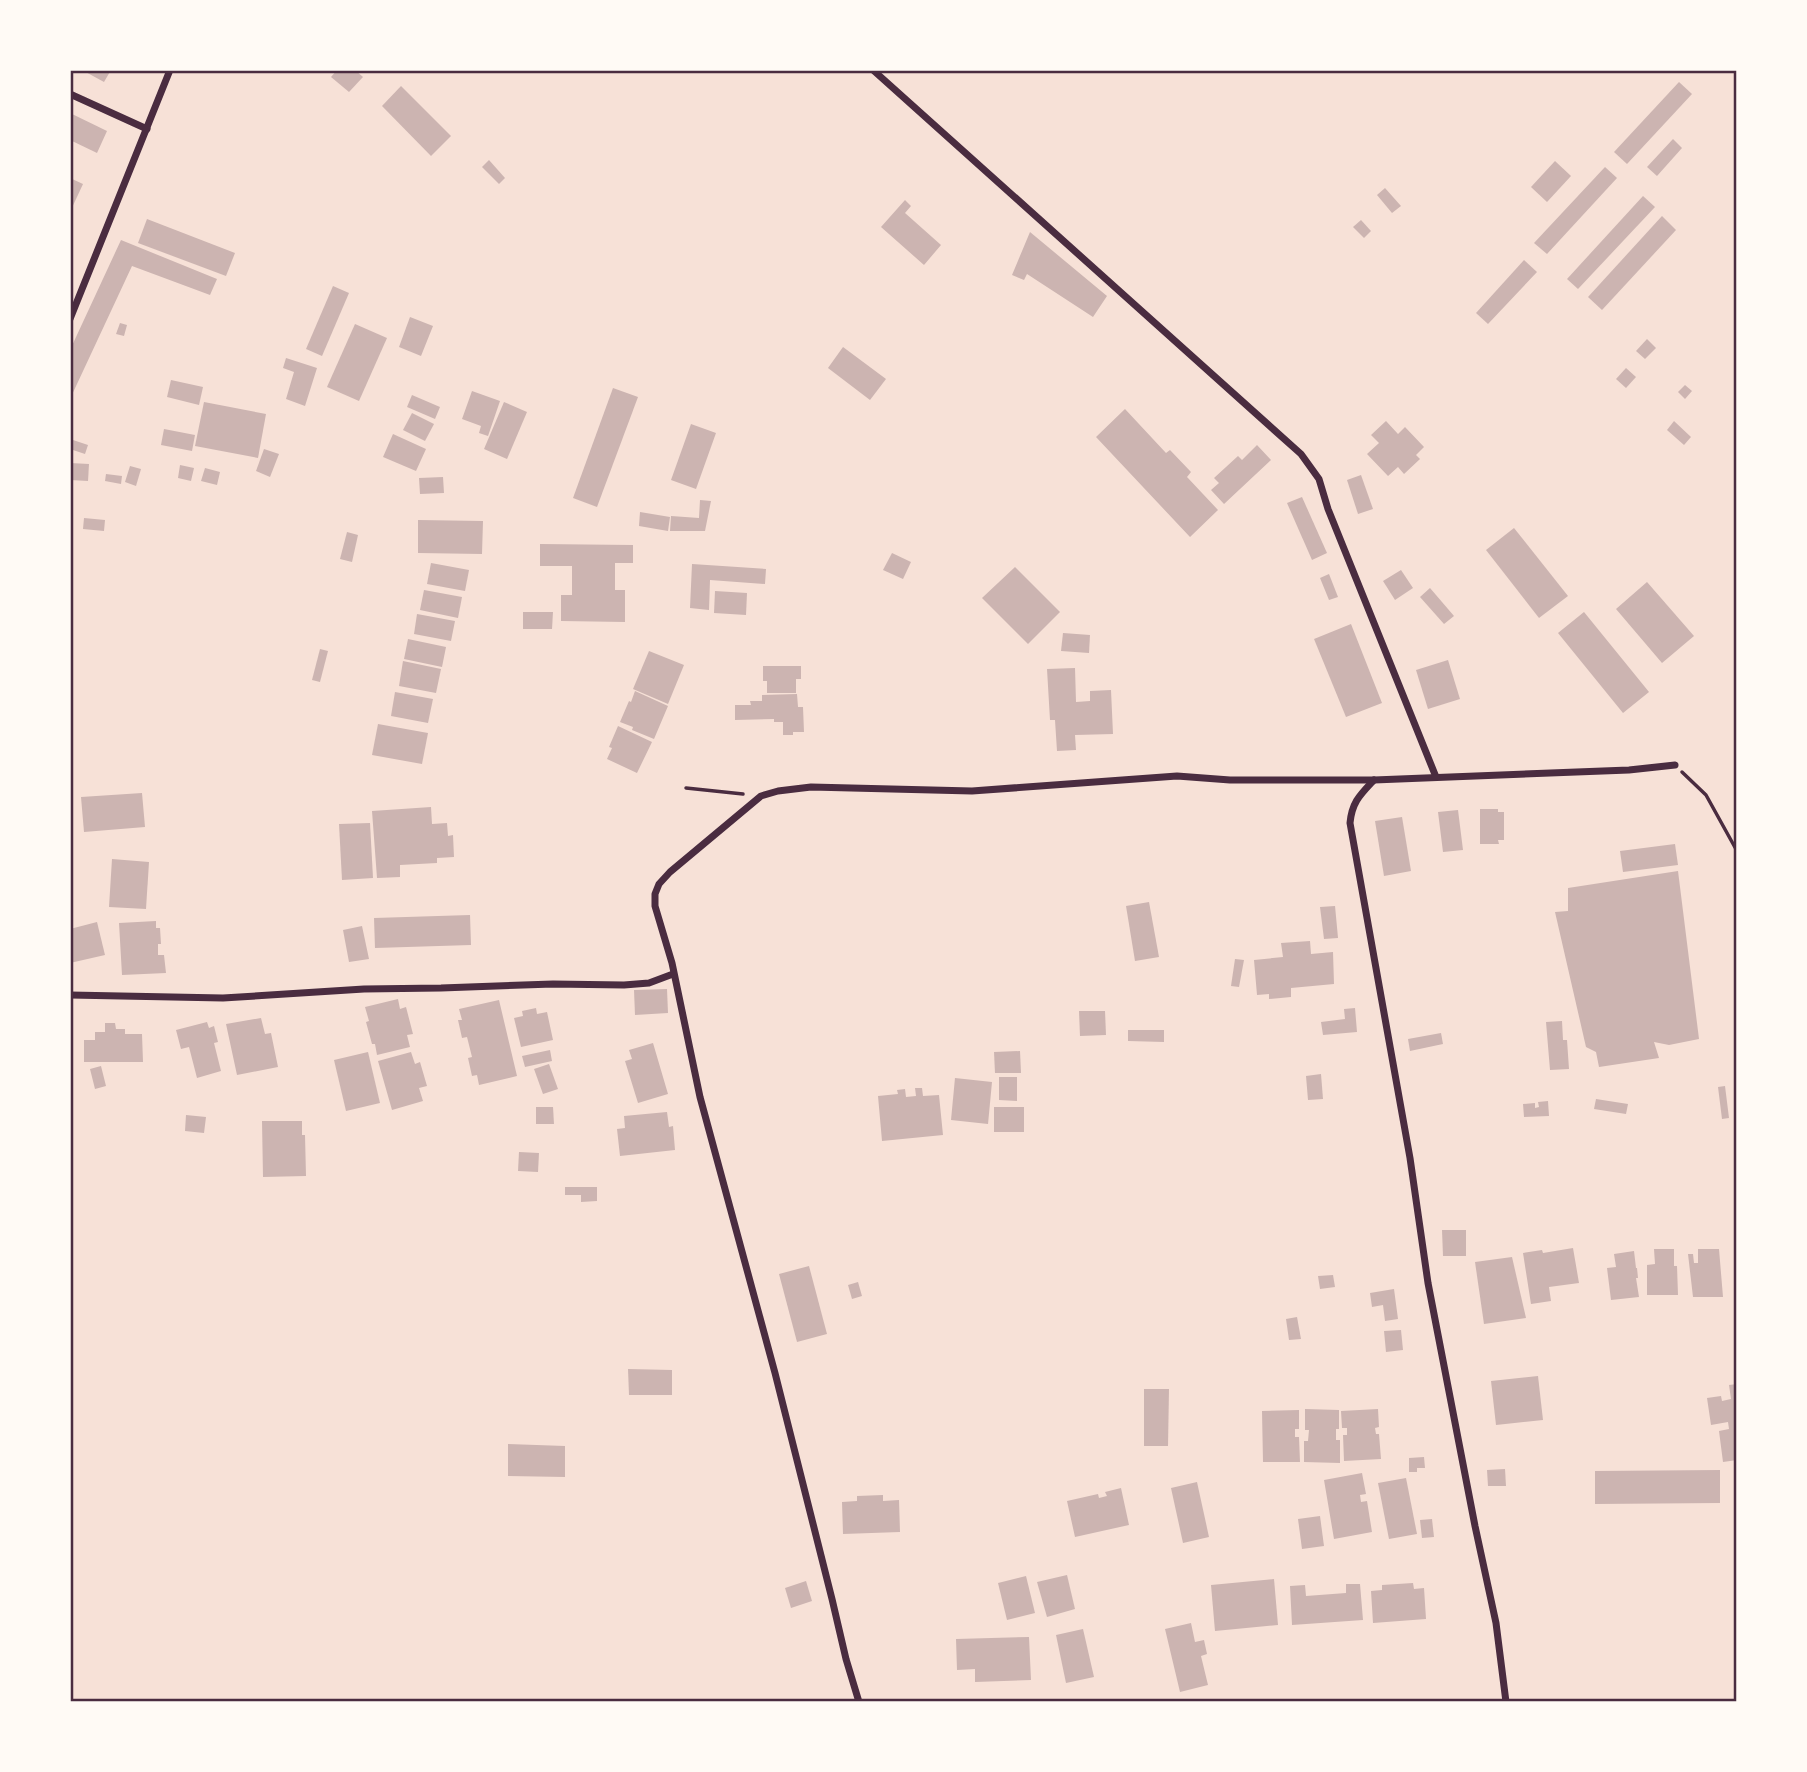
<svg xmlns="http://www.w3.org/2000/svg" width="1807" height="1772" viewBox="0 0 1807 1772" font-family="'Exo 2',sans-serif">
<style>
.building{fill:#ccb4b1}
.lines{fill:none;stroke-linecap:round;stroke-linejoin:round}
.path{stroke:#4a2c40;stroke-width:3.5}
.minor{stroke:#4a2c40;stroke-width:7}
.neatline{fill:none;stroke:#4a2c40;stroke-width:2.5}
</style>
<rect width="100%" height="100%" fill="#f7e1d7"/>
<g class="building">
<polygon points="82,70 111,70 104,82"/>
<polygon points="337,70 355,70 363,77 349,92 331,77"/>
<polygon points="1679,82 1692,94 1627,164 1614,152"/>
<polygon points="401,86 451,136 431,156 382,106"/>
<polygon points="70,113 107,131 97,153 70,140"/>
<polygon points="1673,139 1682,148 1657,176 1647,167"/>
<polygon points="489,160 505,178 499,184 482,167"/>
<polygon points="1555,161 1571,176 1547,202 1531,187"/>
<polygon points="1605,167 1617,178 1547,254 1534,243"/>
<polygon points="70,178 83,184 70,212"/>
<polygon points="1385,188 1401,206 1392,213 1377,195"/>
<polygon points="1643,196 1655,207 1578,289 1567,279"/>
<polygon points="905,200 911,206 905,213 941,245 924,265 881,227"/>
<polygon points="1662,216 1676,230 1602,310 1588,297"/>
<polygon points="147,219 235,253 226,276 138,243"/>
<polygon points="1361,220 1371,231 1364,238 1353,227"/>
<polygon points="1030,232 1107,296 1093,317 1027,274 1024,280 1012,275"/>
<polygon points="121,240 217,279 210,295 132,266 70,399 70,350"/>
<polygon points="1524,260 1537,272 1488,324 1476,313"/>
<polygon points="333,286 349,293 322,356 306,349"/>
<polygon points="410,317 433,326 421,356 399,347"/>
<polygon points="120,323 127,325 124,336 116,334"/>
<polygon points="355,324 387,338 359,401 327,387"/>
<polygon points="1647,339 1656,348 1645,359 1636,351"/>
<polygon points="843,347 886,379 870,400 828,368"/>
<polygon points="286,358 317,368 305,406 286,399 294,372 283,368"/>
<polygon points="1626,368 1636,377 1626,388 1616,379"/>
<polygon points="171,380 203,387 199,405 167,397"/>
<polygon points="1685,385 1692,391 1685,399 1678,392"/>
<polygon points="613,388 638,397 597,507 573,498"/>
<polygon points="472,391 500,401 488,436 479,433 481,426 462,419"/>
<polygon points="412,395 440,407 435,419 407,407"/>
<polygon points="204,402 266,414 258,458 195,446"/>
<polygon points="504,402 527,412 507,459 484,449"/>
<polygon points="1125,409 1166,453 1170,450 1191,472 1187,477 1218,510 1190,537 1096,437"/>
<polygon points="412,413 434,424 425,441 403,430"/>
<polygon points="1386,421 1398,434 1405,427 1424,447 1416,455 1420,459 1404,474 1398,467 1388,476 1367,454 1379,443 1371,435"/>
<polygon points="1674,421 1691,437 1684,445 1667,430"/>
<polygon points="691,424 716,433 696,489 671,480"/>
<polygon points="164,429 195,435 192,451 161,445"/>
<polygon points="393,434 426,449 416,471 383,457"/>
<polygon points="70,439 88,445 85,454 70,449"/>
<polygon points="1257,445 1271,460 1224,504 1211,490 1219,483 1214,478 1238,456 1242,460"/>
<polygon points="264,449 279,454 270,477 256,471"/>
<polygon points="70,463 89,464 88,481 70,480"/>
<polygon points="180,465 194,468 191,481 178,478"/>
<polygon points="130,466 141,469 136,486 125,482"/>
<polygon points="205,468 220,472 217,485 201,481"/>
<polygon points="106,474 122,476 121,484 105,481"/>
<polygon points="1361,475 1373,509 1358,514 1347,480"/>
<polygon points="443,477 444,493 420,494 419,478"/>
<polygon points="1302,497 1327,553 1312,560 1287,503"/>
<polygon points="700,500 711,501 705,531 670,531 671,516 699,518"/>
<polygon points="640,512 670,517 668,531 639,526"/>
<polygon points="84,518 105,520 104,531 83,529"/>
<polygon points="418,520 483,521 482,554 418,553"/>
<polygon points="1514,528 1568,596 1539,618 1486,550"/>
<polygon points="347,532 358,535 352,562 340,559"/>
<polygon points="540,544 633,545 633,563 615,563 615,590 625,590 625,622 561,621 561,595 572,595 572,566 540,566"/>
<polygon points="892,553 911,562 903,579 883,570"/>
<polygon points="431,563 469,570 465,591 427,584"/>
<polygon points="692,564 766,569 765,584 710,580 709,610 690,608"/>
<polygon points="1015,567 1060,612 1028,644 982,598"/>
<polygon points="1401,570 1413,588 1395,600 1383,581"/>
<polygon points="1329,574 1338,597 1329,600 1320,578"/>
<polygon points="1647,582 1694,636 1662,663 1616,609"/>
<polygon points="1430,588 1454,616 1444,624 1420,597"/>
<polygon points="424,590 462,597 458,618 420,610"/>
<polygon points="715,591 747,593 746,615 714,613"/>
<polygon points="523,612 553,612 552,629 523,629"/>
<polygon points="1584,612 1649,692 1623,713 1558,633"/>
<polygon points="417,614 455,621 451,641 414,634"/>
<polygon points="1351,624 1382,703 1346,717 1314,639"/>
<polygon points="1063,633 1090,635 1089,653 1061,651"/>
<polygon points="408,639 446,647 442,667 404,659"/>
<polygon points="320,649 328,651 320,682 312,680"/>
<polygon points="649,651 684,665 668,704 633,689"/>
<polygon points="1448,660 1460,699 1428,709 1416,670"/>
<polygon points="403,661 441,669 436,693 399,686"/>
<polygon points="763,666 801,666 801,679 796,679 796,693 767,693 767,681 763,681"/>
<polygon points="1075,668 1076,702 1090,701 1090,691 1111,690 1113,734 1075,735 1076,750 1057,751 1055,720 1050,720 1047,669"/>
<polygon points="635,691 668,706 654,739 632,730 633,727 620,722 629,701 631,702"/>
<polygon points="395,692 433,699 428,723 391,716"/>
<polygon points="797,694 798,707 803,707 804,732 793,732 793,735 783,735 783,722 774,722 774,719 735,720 735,705 751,705 750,701 762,701 762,695"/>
<polygon points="378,724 428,733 422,764 372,755"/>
<polygon points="618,726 652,742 637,773 607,759 612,748 609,747"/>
<polygon points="142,793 145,827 84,832 81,797"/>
<polygon points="431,807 432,824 447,823 448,836 453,835 454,857 437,858 437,863 400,865 400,877 377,878 372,811"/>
<polygon points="1480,809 1498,809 1498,812 1504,812 1504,840 1498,840 1499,844 1480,844"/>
<polygon points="1458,810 1463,850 1443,852 1438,812"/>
<polygon points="1402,817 1411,871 1384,876 1375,821"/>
<polygon points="370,823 373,878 342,880 339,824"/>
<polygon points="1675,844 1678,865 1623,872 1620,851"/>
<polygon points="112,859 149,862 146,909 109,907"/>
<polygon points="1678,871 1699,1039 1669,1045 1654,1042 1659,1058 1599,1067 1596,1052 1586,1047 1555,912 1568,911 1568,888"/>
<polygon points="1149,902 1159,957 1135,961 1126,906"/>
<polygon points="1335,906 1338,938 1324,939 1320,907"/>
<polygon points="470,915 471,945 375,948 374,918"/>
<polygon points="156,921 156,928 160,928 161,944 158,944 158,955 164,955 166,973 122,975 119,923"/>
<polygon points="97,922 105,955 70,963 70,929"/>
<polygon points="362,926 369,959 349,962 343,930"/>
<polygon points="1310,941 1311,954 1333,952 1334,984 1291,988 1291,997 1269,999 1269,994 1257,995 1254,960 1283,957 1281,943"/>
<polygon points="1235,959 1244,960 1239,987 1231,986"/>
<polygon points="667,989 668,1013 635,1015 634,990"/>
<polygon points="398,999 400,1009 406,1007 413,1034 407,1035 410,1047 377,1055 375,1044 372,1044 366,1022 369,1021 365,1007"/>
<polygon points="499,1000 517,1076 479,1085 477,1075 472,1076 468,1058 472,1057 467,1037 462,1038 458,1020 462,1020 459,1009"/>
<polygon points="536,1008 537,1014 547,1012 553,1040 521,1047 514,1018 523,1016 522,1011"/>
<polygon points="1355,1008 1357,1032 1323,1035 1321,1022 1345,1019 1344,1009"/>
<polygon points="1079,1011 1105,1011 1106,1035 1080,1036"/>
<polygon points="261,1018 265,1034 271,1033 278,1067 237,1075 226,1024"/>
<polygon points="1562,1021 1563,1040 1567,1040 1569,1069 1550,1070 1546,1022"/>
<polygon points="207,1022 209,1028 214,1026 218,1042 214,1043 221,1071 197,1078 189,1047 181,1049 176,1030"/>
<polygon points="105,1023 115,1023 116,1029 125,1029 125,1034 142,1034 143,1062 84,1062 84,1040 95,1040 95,1032 105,1032"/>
<polygon points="1128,1030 1164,1030 1164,1042 1128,1041"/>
<polygon points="1441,1033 1443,1044 1410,1051 1408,1039"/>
<polygon points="653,1043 668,1094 638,1103 625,1061 632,1059 629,1050"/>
<polygon points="550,1050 552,1061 525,1067 522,1056"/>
<polygon points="1020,1051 1021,1073 995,1073 994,1052"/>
<polygon points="368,1052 380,1103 346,1111 334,1060"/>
<polygon points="411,1052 415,1064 420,1062 427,1086 419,1088 423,1101 392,1110 378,1061"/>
<polygon points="549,1064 558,1089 543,1094 534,1069"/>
<polygon points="101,1066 106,1086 95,1089 90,1069"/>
<polygon points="1321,1074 1323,1099 1308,1100 1306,1076"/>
<polygon points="999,1077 1017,1077 1017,1101 999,1100"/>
<polygon points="955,1078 992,1082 988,1124 951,1120"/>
<polygon points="1725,1086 1729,1118 1722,1119 1718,1087"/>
<polygon points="915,1088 922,1088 923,1096 939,1095 943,1135 882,1141 878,1096 898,1094 897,1090 905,1089 906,1097 916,1096"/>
<polygon points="1596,1099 1628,1104 1626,1114 1594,1109"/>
<polygon points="1548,1101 1549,1116 1524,1117 1523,1104 1535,1103 1535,1108 1539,1107 1538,1102"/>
<polygon points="536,1107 553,1107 554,1124 536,1124"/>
<rect x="994" y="1107" width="30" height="25"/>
<polygon points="667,1112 669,1127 673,1126 675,1150 620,1156 617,1129 625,1128 624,1116"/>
<polygon points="186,1115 206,1117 204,1133 185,1131"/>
<polygon points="262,1121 302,1121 302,1135 305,1135 306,1176 263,1177"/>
<polygon points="519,1152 539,1153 538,1172 518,1171"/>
<polygon points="565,1187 597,1187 597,1201 581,1202 581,1195 565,1195"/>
<polygon points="1442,1230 1466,1230 1466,1256 1443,1256"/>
<polygon points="1573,1248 1579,1283 1549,1287 1551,1301 1531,1304 1523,1253 1542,1250 1543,1253"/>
<polygon points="1654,1249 1674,1249 1674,1266 1677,1266 1678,1295 1647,1295 1647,1265 1655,1264"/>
<polygon points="1698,1249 1719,1249 1723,1297 1693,1297 1688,1254 1693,1254 1694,1263 1698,1263"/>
<polygon points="1634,1251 1636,1268 1637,1268 1638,1278 1636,1278 1639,1297 1611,1300 1607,1268 1616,1267 1614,1254"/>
<polygon points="1512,1257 1526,1318 1484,1324 1475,1262"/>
<polygon points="809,1266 827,1334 797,1342 779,1274"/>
<polygon points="1333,1275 1335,1287 1320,1289 1318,1276"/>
<polygon points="858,1282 862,1296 852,1299 848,1285"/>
<polygon points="1394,1289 1398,1319 1385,1321 1383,1305 1372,1307 1370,1293"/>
<polygon points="1297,1317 1301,1339 1289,1340 1286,1319"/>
<polygon points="1401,1330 1403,1350 1386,1352 1384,1331"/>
<polygon points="628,1369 672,1370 672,1395 629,1395"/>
<polygon points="1538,1376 1543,1420 1496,1425 1491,1381"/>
<polygon points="1737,1384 1737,1460 1723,1462 1719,1431 1729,1429 1728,1422 1711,1425 1707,1398 1721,1396 1722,1401 1731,1399 1729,1385"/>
<polygon points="1144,1389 1169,1389 1168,1446 1144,1446"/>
<polygon points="1305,1409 1339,1410 1339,1429 1336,1429 1336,1440 1340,1440 1340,1463 1304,1462 1304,1441 1308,1441 1309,1430 1305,1430"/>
<polygon points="1378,1409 1379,1427 1375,1428 1376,1434 1379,1434 1381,1459 1344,1461 1343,1435 1347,1435 1347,1428 1342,1428 1341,1411"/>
<polygon points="1299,1410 1299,1429 1295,1429 1295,1437 1299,1437 1300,1462 1263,1462 1262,1411"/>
<polygon points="508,1444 565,1446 565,1477 508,1476"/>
<polygon points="1424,1457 1425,1468 1417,1468 1417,1472 1409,1472 1409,1458"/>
<polygon points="1505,1469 1506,1486 1488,1486 1487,1470"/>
<polygon points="1720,1470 1720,1503 1595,1504 1595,1471"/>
<polygon points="1362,1473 1366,1494 1360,1495 1361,1502 1367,1501 1372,1532 1334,1539 1324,1480"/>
<polygon points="1406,1478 1417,1534 1389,1539 1378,1483"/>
<polygon points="1197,1482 1209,1537 1183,1543 1171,1488"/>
<polygon points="1121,1488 1129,1525 1075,1537 1067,1501 1098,1494 1099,1498 1107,1496 1105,1492"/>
<polygon points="883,1495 883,1501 899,1500 900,1532 843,1534 842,1502 857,1501 857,1496"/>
<polygon points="1320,1516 1324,1546 1302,1549 1298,1519"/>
<polygon points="1432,1519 1434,1537 1422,1538 1420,1520"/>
<polygon points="1067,1575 1075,1609 1047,1617 1037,1582"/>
<polygon points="1026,1576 1035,1613 1007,1620 998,1583"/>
<polygon points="1274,1579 1278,1625 1215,1631 1211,1585"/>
<polygon points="806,1581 812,1601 791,1608 785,1588"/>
<polygon points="1413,1583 1414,1589 1424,1588 1426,1619 1373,1623 1371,1591 1382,1590 1382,1585"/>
<polygon points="1346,1584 1360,1584 1363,1620 1292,1625 1290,1586 1305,1585 1306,1596 1346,1593"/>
<polygon points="1191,1623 1195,1642 1204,1640 1207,1654 1201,1656 1208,1685 1180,1692 1165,1629"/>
<polygon points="1083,1629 1094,1677 1066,1683 1056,1635"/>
<polygon points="1029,1637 1031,1680 975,1682 975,1669 957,1670 956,1639"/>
</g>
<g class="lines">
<g class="path">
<polyline points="1682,772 1706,795 1737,851"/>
<polyline points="686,788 743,794"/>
</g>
<g class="minor">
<polyline points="873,70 1301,454 1319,479 1328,509 1436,777"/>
<polyline points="70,94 147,129"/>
<polyline points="70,319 170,70"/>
<path d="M 1374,780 C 1360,795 1352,802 1350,823 L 1410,1158 L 1428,1283 L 1475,1526 L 1496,1623 L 1506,1702"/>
<polyline points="70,995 223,998 364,989 441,988 553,984 624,985 649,983 673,974"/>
<polyline points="859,1702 846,1659 832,1599 775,1373 700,1097 672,963 655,906 655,894 659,884 670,872 761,796 778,791 811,787 972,791 1177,776 1230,780 1374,780 1629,770 1675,765"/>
</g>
</g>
<rect width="1807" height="1772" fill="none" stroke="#fffaf5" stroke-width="144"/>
<rect x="72" y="72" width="1663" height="1628" class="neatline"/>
</svg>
